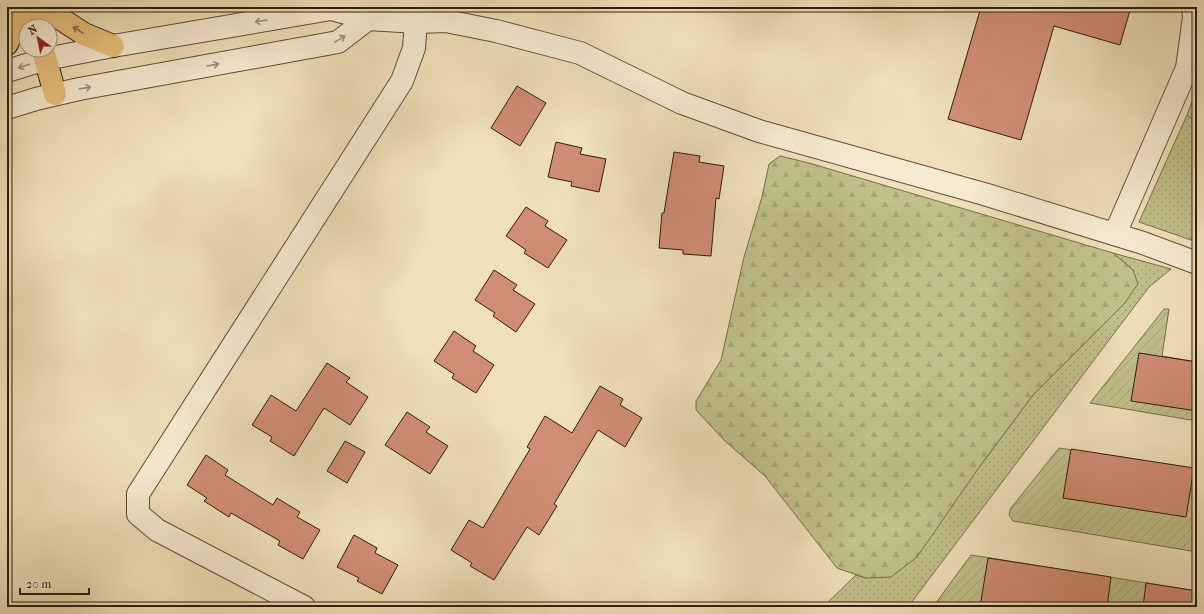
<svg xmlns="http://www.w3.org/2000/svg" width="1204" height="614" viewBox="0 0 1204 614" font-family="'IM FELL French Canon',serif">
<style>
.grass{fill:url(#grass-dots);stroke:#766e4e}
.forest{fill:url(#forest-firs);stroke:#766e4e}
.garden{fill:url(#garden-furrows);stroke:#766e4e}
.building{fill:#d08d73;stroke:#2d1d13}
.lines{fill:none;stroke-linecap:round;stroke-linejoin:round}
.street-casing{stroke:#5e4e3c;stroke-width:24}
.highway-casing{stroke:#2d1d13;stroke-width:24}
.street{stroke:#f5ebd2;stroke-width:22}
.highway{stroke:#e8c07c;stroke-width:22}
.oneway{stroke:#9b8e7c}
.oneway2{stroke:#8a6e48}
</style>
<defs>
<pattern id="grass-dots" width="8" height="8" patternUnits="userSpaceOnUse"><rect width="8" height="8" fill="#c0c08a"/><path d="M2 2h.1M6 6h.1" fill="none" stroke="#a5a576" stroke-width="1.8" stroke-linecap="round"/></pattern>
<pattern id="forest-firs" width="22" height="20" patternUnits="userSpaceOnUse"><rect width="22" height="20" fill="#c0c08a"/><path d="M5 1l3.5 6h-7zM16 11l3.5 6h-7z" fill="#a5a576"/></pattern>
<pattern id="garden-furrows" width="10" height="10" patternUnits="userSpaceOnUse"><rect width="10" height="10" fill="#c0c08a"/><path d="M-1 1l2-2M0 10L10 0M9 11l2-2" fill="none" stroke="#a5a576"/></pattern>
</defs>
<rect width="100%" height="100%" fill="#efe0b9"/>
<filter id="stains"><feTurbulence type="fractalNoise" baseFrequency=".005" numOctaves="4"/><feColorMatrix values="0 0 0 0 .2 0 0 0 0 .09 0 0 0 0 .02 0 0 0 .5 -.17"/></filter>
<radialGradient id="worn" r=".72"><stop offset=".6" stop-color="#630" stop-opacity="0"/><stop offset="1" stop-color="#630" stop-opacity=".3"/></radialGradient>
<g class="grass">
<polygon points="1187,115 1197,122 1197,242 1139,222"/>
<polygon points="1113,253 1171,269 1149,287 908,607 823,607 856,575 866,578 980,466 1033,395 1124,304 1133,270"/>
</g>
<g class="forest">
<polygon points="1197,88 1197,122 1187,115"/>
<polygon points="780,156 809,163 1113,253 1133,270 1138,284 1124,304 1033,395 980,466 917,557 891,577 866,578 837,568 765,476 725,441 696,410 696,401 721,360 744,257 762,197 769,164"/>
</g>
<g class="garden">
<polygon points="1164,309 1169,309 1162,356 1197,362 1197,421 1090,403"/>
<polygon points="1059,448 1197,469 1197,552 1013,521 1009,515 1011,508"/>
<polygon points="971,555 1197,591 1197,607 933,607"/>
</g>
<g class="building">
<polygon points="981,7 1131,7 1120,45 1054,26 1021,140 948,119"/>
<polygon points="517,86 546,103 520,146 491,128"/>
<polygon points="556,142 582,148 580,154 606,159 599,192 571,186 572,182 548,177"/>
<polygon points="674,152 700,156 699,162 724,166 719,199 716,198 711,256 683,254 683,250 659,248 662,213 664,213"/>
<polygon points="526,207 548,221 545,226 567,240 548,268 524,253 526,250 506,236"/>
<polygon points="494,270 517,285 513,290 535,304 516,332 493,316 495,313 475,300"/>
<polygon points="454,331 476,346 473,351 494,365 476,393 452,378 454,374 434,361"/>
<polygon points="1139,353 1197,362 1197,411 1131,401"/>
<polygon points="327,363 350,378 346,382 368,397 350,425 324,408 294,456 270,441 272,437 252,425 271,395 296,411"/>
<polygon points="600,386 623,399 620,405 642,418 625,447 598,430 554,504 557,506 539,535 527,527 494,580 470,566 472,563 451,550 469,520 483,528 530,449 527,447 545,416 572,433"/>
<polygon points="407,412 430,427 426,432 448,446 430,474 385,445"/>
<polygon points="345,441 365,452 347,483 327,471"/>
<polygon points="1071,449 1194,468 1186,517 1063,498"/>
<polygon points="206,455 228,470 225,475 273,505 277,498 300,512 297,517 320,530 303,559 278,545 280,541 231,513 229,517 204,501 207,498 187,485"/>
<polygon points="354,535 377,548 375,553 398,565 382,594 357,581 359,578 337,567"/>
<polygon points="988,558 1111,577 1107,607 980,607"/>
<polygon points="1146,583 1197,591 1197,607 1143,607"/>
</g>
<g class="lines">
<g class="street-casing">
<g id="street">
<polyline points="7,71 46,59 113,46 331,9 368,19 417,22 446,21 496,31 580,53 682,103 759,131 984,194 1143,243 1197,263"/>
<polyline points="7,108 36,99 79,89 338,42 368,19"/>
<polyline points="1115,234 1187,68 1194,17 1193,7"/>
<polyline points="304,607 157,530 138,514 138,494 402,81 414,48 417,8"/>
</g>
</g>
<g class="highway-casing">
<g id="highway">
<polyline points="32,7 37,26"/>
<polyline points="47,7 61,19 84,34 113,46"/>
<polyline points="7,44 23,7"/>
<polyline points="43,50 55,94"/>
</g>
</g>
<use href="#street" class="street"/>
<use href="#highway" class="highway"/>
</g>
<defs><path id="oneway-shaft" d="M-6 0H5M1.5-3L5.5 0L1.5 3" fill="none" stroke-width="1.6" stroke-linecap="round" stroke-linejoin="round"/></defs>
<g class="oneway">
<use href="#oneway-shaft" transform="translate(261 21) rotate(171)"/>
<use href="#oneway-shaft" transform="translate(340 39) rotate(-31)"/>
<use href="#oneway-shaft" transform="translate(213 65) rotate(-10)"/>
<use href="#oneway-shaft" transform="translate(24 66) rotate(162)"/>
<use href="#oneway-shaft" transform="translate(85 88) rotate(-10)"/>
</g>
<use class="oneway2" href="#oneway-shaft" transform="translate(78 30) rotate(-147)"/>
<rect width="1204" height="614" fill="none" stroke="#efe0b9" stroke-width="24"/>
<rect x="8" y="8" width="1188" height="598" fill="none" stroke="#2d1d13" stroke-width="2"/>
<rect x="12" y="12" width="1180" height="590" fill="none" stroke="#2d1d13"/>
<g transform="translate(38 38) rotate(327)"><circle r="19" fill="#f5ebd2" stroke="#a59986"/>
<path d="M0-3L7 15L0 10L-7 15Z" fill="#8f2418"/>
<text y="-6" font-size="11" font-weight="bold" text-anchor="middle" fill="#2d1d13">N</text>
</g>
<path d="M20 588v6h69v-6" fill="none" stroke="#2d1d13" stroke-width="2"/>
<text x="26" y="588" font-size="12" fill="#2d1d13" stroke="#f5ebd2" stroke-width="3" paint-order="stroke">20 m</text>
<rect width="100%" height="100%" filter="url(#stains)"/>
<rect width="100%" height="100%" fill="url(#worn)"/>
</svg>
